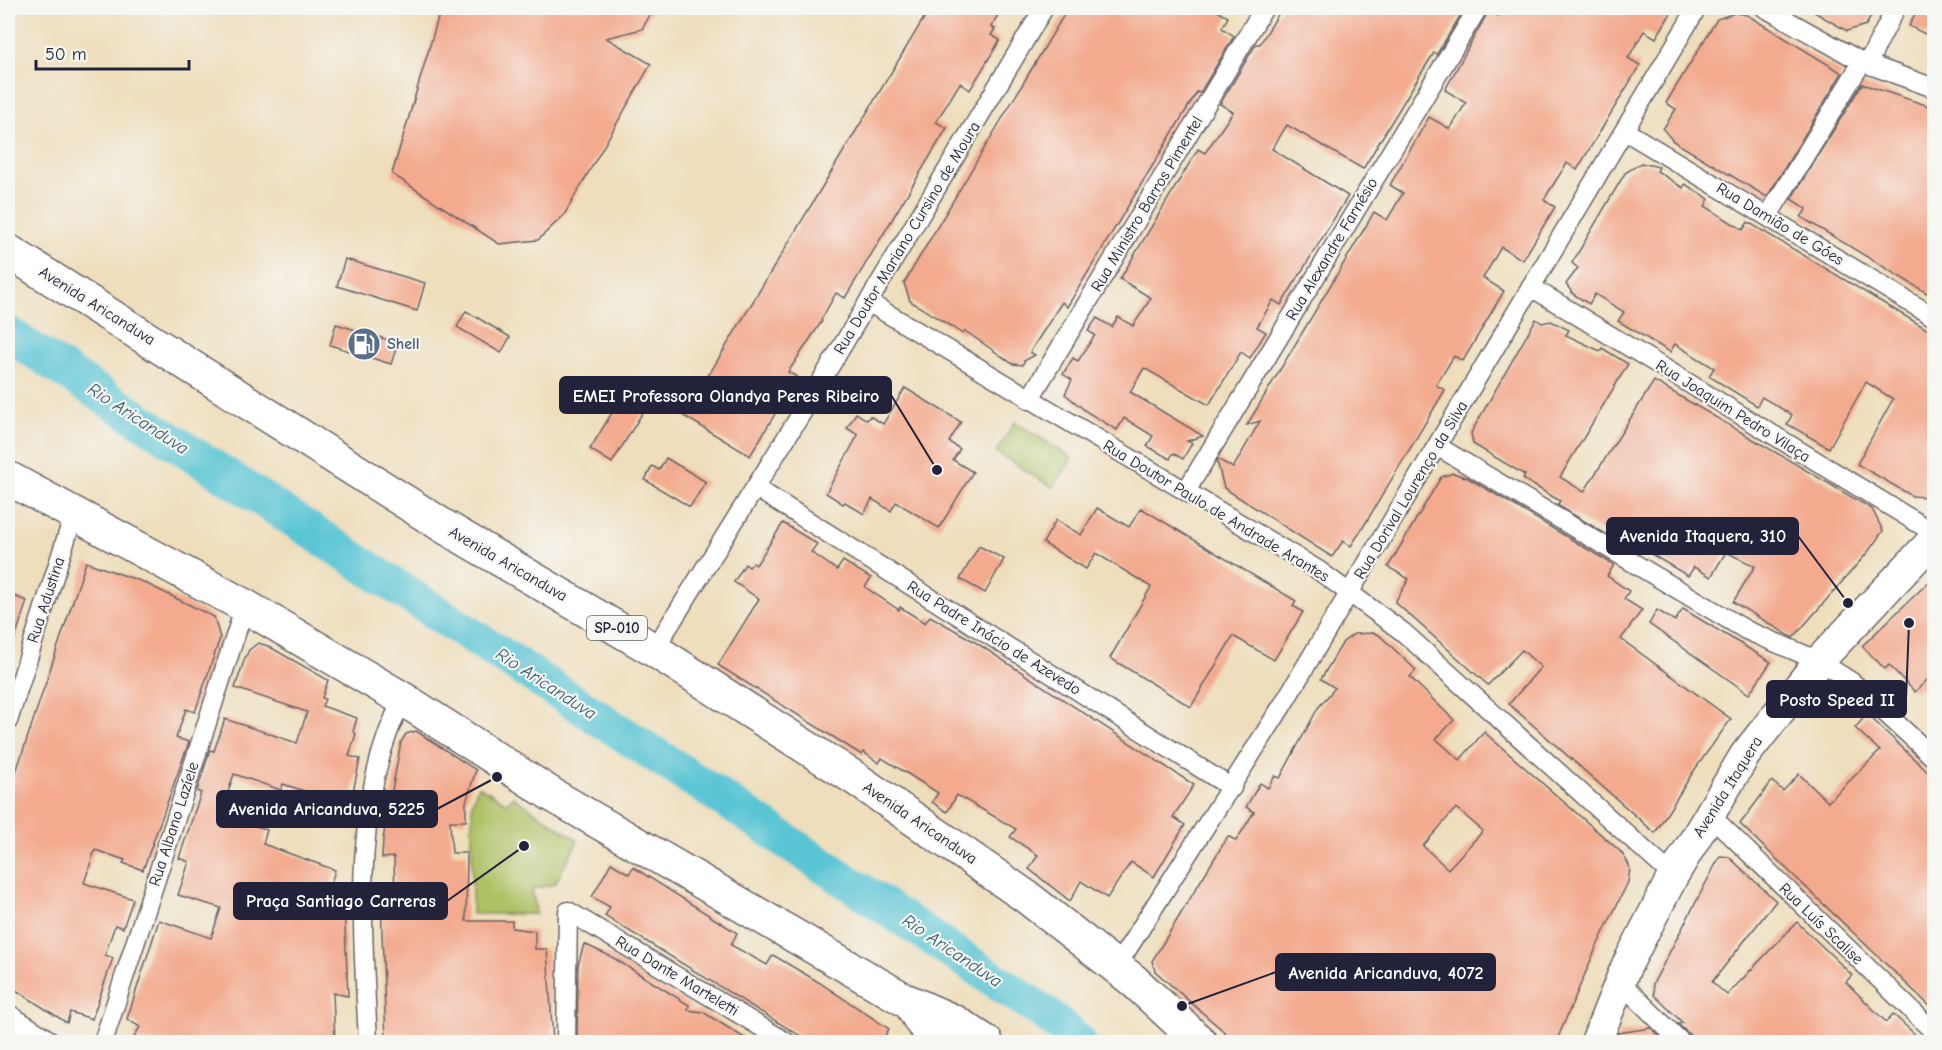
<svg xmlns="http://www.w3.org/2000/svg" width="1942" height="1050" viewBox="0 0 1942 1050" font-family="'Comic Neue',sans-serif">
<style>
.green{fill:#aec165;stroke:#687250;stroke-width:1.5}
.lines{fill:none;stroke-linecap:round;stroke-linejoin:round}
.river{stroke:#5ac5d4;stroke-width:36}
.building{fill:#f3aa8e;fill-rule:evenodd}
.street-casing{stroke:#696468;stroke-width:21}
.secondary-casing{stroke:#696468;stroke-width:30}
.primary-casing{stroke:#696468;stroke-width:33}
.highway-casing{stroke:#696468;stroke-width:36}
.street{stroke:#fff;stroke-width:18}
.secondary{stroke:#fff;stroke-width:27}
.primary{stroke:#fff;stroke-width:30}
.highway{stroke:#fff;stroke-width:33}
.labels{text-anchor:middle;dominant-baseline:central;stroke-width:4.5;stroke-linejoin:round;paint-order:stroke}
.shield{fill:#f6f6f2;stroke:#626272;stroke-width:1.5}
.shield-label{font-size:15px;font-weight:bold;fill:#22223b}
.street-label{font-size:16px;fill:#22223b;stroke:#f6f6f2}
.service-label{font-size:16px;font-weight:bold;fill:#4e5e75;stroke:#f6f6f2;text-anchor:start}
.water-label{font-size:18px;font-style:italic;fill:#365b71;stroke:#f6f6f2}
.leader{fill:none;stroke:#22223b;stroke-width:2}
.callout-dot{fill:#22223b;stroke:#f6f6f2;stroke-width:2}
.callout{fill:#22223b;stroke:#22223b;stroke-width:2}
.callout-label{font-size:18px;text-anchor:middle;font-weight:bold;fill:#fff}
</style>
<rect width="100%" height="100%" fill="#f6f6f2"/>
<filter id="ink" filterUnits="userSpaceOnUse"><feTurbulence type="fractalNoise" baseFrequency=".0167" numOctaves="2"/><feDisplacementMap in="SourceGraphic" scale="12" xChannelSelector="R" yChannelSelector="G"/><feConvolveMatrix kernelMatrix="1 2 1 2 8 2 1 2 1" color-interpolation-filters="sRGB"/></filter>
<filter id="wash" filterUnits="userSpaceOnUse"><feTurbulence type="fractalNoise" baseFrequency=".008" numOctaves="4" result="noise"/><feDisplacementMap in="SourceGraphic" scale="24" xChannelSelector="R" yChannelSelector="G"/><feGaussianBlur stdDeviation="1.35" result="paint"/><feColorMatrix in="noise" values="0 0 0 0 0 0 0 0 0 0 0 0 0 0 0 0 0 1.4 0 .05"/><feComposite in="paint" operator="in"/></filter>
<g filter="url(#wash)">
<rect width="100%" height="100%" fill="#eedebc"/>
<g class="green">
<polygon points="1015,422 1072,458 1053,488 996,452"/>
<polygon points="478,786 507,803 513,797 578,840 555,884 532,889 536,914 472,914 472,803"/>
</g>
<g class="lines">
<polyline class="river" points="8,334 737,808 1049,1016 1078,1042"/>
</g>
<g id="blocks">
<g class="building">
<polygon points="441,8 654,8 642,29 606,38 651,64 564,215 538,240 499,244 392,174"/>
<polygon points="930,8 1002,8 991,27 995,29 991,35 1000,40 970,90 960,83 936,122 947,128 845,298 836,293 821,320 822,321 788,372 797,377 750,456 684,416"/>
<polygon points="1068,8 1212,8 1228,17 1222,28 1234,36 1200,93 1197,92 1067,307 1062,302 1030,352 1035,355 1024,361 1023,365 1013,364 965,331 963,334 910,301 904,283"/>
<polygon points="1282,8 1465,8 1437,54 1434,53 1420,75 1363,169 1287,125 1272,149 1348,196 1281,305 1273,300 1257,327 1266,332 1250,358 1241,352 1209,405 1144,368 1130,392 1203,436 1187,441 1192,443 1183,459 1173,453 1170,459 1147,446 1153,436 1124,418 1117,430 1087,412 1065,394 1072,380 1063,374 1073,358 1078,361 1095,335 1088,331 1097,318 1112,327 1118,317 1133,326 1151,298 1120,279 1198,149 1205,153 1233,112 1220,104 1256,44 1260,44"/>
<polygon points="1503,8 1674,8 1656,38 1644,31 1628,58 1640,65 1577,170 1567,163 1548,193 1544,200 1555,207 1523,260 1501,247 1483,278 1504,291 1463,361 1454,356 1436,385 1445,390 1362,529 1351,546 1343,541 1332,557 1224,488 1217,461 1218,459 1233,468 1260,421 1247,425 1366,226 1374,212 1387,220 1403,193 1390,185 1429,117 1450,129 1466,103 1445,90 1489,10 1498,16"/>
<polygon points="1807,8 1876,8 1866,25 1847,31"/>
<polygon points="1918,8 1935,8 1935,39 1909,26"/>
<polygon points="1735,13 1747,15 1842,73 1767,197 1673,141 1663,129 1676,109 1666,103 1717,19"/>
<polygon points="1862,84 1935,108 1935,298 1801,217 1807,209 1791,199"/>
<polygon points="1641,163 1659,167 1657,171 1683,188 1685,184 1709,199 1705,206 1743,230 1748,222 1935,334 1935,489 1925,497 1912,496 1857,464 1893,399 1866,382 1829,448 1787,424 1792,415 1762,397 1757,406 1709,376 1714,368 1675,344 1670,352 1618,321 1624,312 1595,294 1589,304 1573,294 1566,284 1578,268 1572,263 1625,173"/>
<polygon points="345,259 425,283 417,311 337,286"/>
<polygon points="466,311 510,337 501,353 457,327"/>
<polygon points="1536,319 1542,323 1551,321 1569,330 1566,335 1600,351 1602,348 1628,364 1560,477 1584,492 1654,381 1872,509 1883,531 1868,552 1793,638 1733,602 1755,566 1726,552 1711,577 1694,567 1688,576 1641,548 1627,544 1626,546 1557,505 1560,501 1523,479 1525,475 1473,444 1471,433"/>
<polygon points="336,324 398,343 391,364 330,345"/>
<polygon points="905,388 961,422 949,442 960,449 953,460 973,472 939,528 896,502 891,511 872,499 864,514 845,502 843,504 826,493 858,435 847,428 856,413 867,420 870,416 883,424"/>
<polygon points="624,393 646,407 612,463 590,449"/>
<polygon points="666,458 706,482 690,507 645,480 652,466 659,470"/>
<polygon points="1453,473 1468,478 1614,565 1607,576 1629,591 1624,599 1642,610 1621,639 1731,719 1693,772 1655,833 1509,704 1541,667 1522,650 1488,685 1395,602 1409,579 1388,567 1441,477"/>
<polygon points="1097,508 1129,527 1141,508 1296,601 1293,606 1303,612 1274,660 1233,636 1191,707 1110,658 1151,587 1096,553 1086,569 1043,543 1056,520 1081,535"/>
<polygon points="783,523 817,544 811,552 837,570 843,561 871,578 865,587 899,610 900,607 925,623 930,616 972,640 1194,785 1173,817 1185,825 1154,877 1131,862 1107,898 1081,881 1070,901 1029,869 1038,855 1010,837 1016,829 957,795 947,812 932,802 938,793 908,774 882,758 879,763 863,752 862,755 718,665 759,599 734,582 745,564 749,567 753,563 756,565"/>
<polygon points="979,546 1004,559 985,593 960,579"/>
<polygon points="86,562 143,582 214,617 220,638 195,712 186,709 176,738 189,742 143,870 123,863 125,860 95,850 84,883 133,899 123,928 115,925 105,955 113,958 92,1019 70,1012 67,1023 8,985 8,796"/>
<polygon points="1935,576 1935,672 1915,692 1889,665 1885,669 1862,646"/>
<polygon points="11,595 27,601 11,650 8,649 8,606"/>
<polygon points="1683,609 1771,662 1749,694 1649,624 1657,610 1675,621"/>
<path d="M 1373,633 L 1379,635 L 1416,670 L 1410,677 L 1454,720 L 1436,739 L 1460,760 L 1484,732 L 1621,852 L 1628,863 L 1630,869 L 1628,882 L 1596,948 L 1556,1042 L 1236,1042 L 1155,971 L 1152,961 L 1228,836 L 1236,841 L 1254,812 L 1246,807 L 1260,783 L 1268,788 L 1275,776 L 1280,778 L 1318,708 L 1335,688 L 1321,679 L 1343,642 L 1354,634 ZM 1456,808 L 1483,831 L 1448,869 L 1423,846 Z"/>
<polygon points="258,643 268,646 328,680 322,698 325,699 322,706 357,718 353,732 356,734 349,756 360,759 350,806 283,784 281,790 234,774 221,814 267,830 263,844 335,870 327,897 344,903 348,996 333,993 335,1042 143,1042 134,1037 140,1027 127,1019 159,920 211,938 221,908 178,895 189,862 179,858 201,793 197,791 210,750 214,751 225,719 297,743 307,712 235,688 245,658 249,650"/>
<polygon points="1867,714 1935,779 1935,1011 1740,824 1772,781 1783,791 1799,774 1828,802 1880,751 1855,728"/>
<polygon points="416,731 476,770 466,802 466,821 450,821 452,853 467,853 466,921 512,921 512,928 535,931 535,949 547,949 553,1042 386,1042 381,903 395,902 394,857 382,858 383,839 401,742 406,734"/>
<polygon points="1720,856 1729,857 1776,901 1712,982 1727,995 1797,922 1852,975 1846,982 1886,1022 1893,1014 1923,1042 1692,1042 1689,1034 1678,1024 1683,1023 1654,995 1653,984"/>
<polygon points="611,863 629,874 633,867 737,933 731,945 767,965 773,955 820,983 889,1029 881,1042 810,1042 605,916 610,907 592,897"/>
<polygon points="584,944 612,957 689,1005 688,1010 703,1012 751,1042 577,1042 578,965"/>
<polygon points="1651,1028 1665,1042 1619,1042 1618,1033"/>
</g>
</g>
</g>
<g filter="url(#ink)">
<use href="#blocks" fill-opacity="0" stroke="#696468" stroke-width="1.5"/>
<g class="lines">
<g class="street-casing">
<g id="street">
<polyline points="1765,8 1862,62 1934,88"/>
<polyline points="1867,64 1896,8"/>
<polyline points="1625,131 1934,317"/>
<polyline points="1768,216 1862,62"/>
<polyline points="1531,287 1934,533"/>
<polyline points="868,302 1318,570 1403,632 1673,876"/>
<polyline points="1029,400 1264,8"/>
<polyline points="1437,446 1746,630 1819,661 1852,682 1934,758"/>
<polyline points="756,488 1232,788"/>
<polyline points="1186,491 1478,8"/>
<polyline points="654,650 811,398 1044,8"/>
<polyline points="8,721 74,514"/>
<polyline points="1709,814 1934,1032"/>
<polyline points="1116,967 1282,706 1697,8"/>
<polyline points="1620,982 1681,1042"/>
<polyline points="103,1042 245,606"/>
<path d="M 368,1042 C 363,933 350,799 403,699"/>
<polyline points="566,1042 568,911 786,1042"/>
</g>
</g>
<g class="secondary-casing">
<g id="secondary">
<polyline points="905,1000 919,1024 936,1042"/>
<polyline points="8,1019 44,1042"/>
</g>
</g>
<g class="primary-casing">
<polyline id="primary" points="1596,1042 1626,967 1673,876 1745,755 1819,661 1934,539"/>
</g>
<g class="highway-casing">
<g id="highway">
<polyline points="8,251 445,527 654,650 856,779 1028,898 1134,981 1200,1042"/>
<polyline points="8,478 245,606 403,699 554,796 905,1000 955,1022 986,1042"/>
</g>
</g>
<use href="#street" class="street"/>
<use href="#secondary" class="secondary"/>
<use href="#primary" class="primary"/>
<use href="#highway" class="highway"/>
</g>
</g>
<defs>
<g id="fuel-disc" transform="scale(1.725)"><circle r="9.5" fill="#5c6f8a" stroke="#f6f6f2"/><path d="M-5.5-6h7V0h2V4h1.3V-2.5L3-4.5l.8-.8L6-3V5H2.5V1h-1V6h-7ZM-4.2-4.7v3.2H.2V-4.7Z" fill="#fff"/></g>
</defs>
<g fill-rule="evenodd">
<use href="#fuel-disc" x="364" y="344"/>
</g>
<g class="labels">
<rect class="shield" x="587" y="616" width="60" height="24" rx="4.5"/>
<g class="shield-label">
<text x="617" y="628">SP-010</text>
</g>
<g class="street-label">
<text transform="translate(1147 204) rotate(-59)">Rua Ministro Barros Pimentel</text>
<text transform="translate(1780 224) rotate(31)">Rua Damião de Góes</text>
<text transform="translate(907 238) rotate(-59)">Rua Doutor Mariano Cursino de Moura</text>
<text transform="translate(1332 249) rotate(-59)">Rua Alexandre Farnésio</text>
<text transform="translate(97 306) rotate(32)">Avenida Aricanduva</text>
<text transform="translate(1733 411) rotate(32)">Rua Joaquim Pedro Vilaça</text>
<text transform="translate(1411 490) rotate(-59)">Rua Dorival Lourenço da Silva</text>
<text transform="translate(1216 511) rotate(31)">Rua Doutor Paulo de Andrade Arantes</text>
<text transform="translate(508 564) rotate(30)">Avenida Aricanduva</text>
<text transform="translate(46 600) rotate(-72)">Rua Adustina</text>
<text transform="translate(994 638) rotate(32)">Rua Padre Inácio de Azevedo</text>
<text transform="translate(1728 787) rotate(-58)">Avenida Itaquera</text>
<text transform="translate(920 823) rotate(34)">Avenida Aricanduva</text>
<text transform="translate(174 824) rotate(-72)">Rua Albano Lazíele</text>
<text transform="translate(1821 924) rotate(44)">Rua Luís Scalise</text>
<text transform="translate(677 976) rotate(31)">Rua Dante Marteletti</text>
</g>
<g class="service-label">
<text x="387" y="344">Shell</text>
</g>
<g class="water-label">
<text transform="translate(138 419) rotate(33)">Rio Aricanduva</text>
<text transform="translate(546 684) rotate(33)">Rio Aricanduva</text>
<text transform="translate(952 951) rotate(34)">Rio Aricanduva</text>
</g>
</g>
<path class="leader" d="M937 470L891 395M1848 603L1798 536M1909 623L1906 699M497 777L437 809M524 846L447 901M1182 1006L1276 972"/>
<g class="callout-dot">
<circle cx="937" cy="470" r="6"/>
<circle cx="1848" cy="603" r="6"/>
<circle cx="1909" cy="623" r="6"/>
<circle cx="497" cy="777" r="6"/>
<circle cx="524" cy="846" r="6"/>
<circle cx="1182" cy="1006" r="6"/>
</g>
<g class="callout">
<rect x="560" y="377" width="331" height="36" rx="6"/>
<rect x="1607" y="518" width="191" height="36" rx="6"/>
<rect x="1767" y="681" width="139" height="36" rx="6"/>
<rect x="217" y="791" width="220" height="36" rx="6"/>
<rect x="234" y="883" width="213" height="36" rx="6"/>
<rect x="1276" y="954" width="219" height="36" rx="6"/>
</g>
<g class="callout-label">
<text x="726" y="402">EMEI Professora Olandya Peres Ribeiro</text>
<text x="1703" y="542">Avenida Itaquera, 310</text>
<text x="1837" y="706">Posto Speed II</text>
<text x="327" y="815">Avenida Aricanduva, 5225</text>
<text x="341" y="907">Praça Santiago Carreras</text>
<text x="1386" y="979">Avenida Aricanduva, 4072</text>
</g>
<rect width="1942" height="1050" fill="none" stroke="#f6f6f2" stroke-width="30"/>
<path d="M36 60v9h153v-9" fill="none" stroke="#22223b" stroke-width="3"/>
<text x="45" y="60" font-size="18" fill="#22223b" stroke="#f6f6f2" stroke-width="4.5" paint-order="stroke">50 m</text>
</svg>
